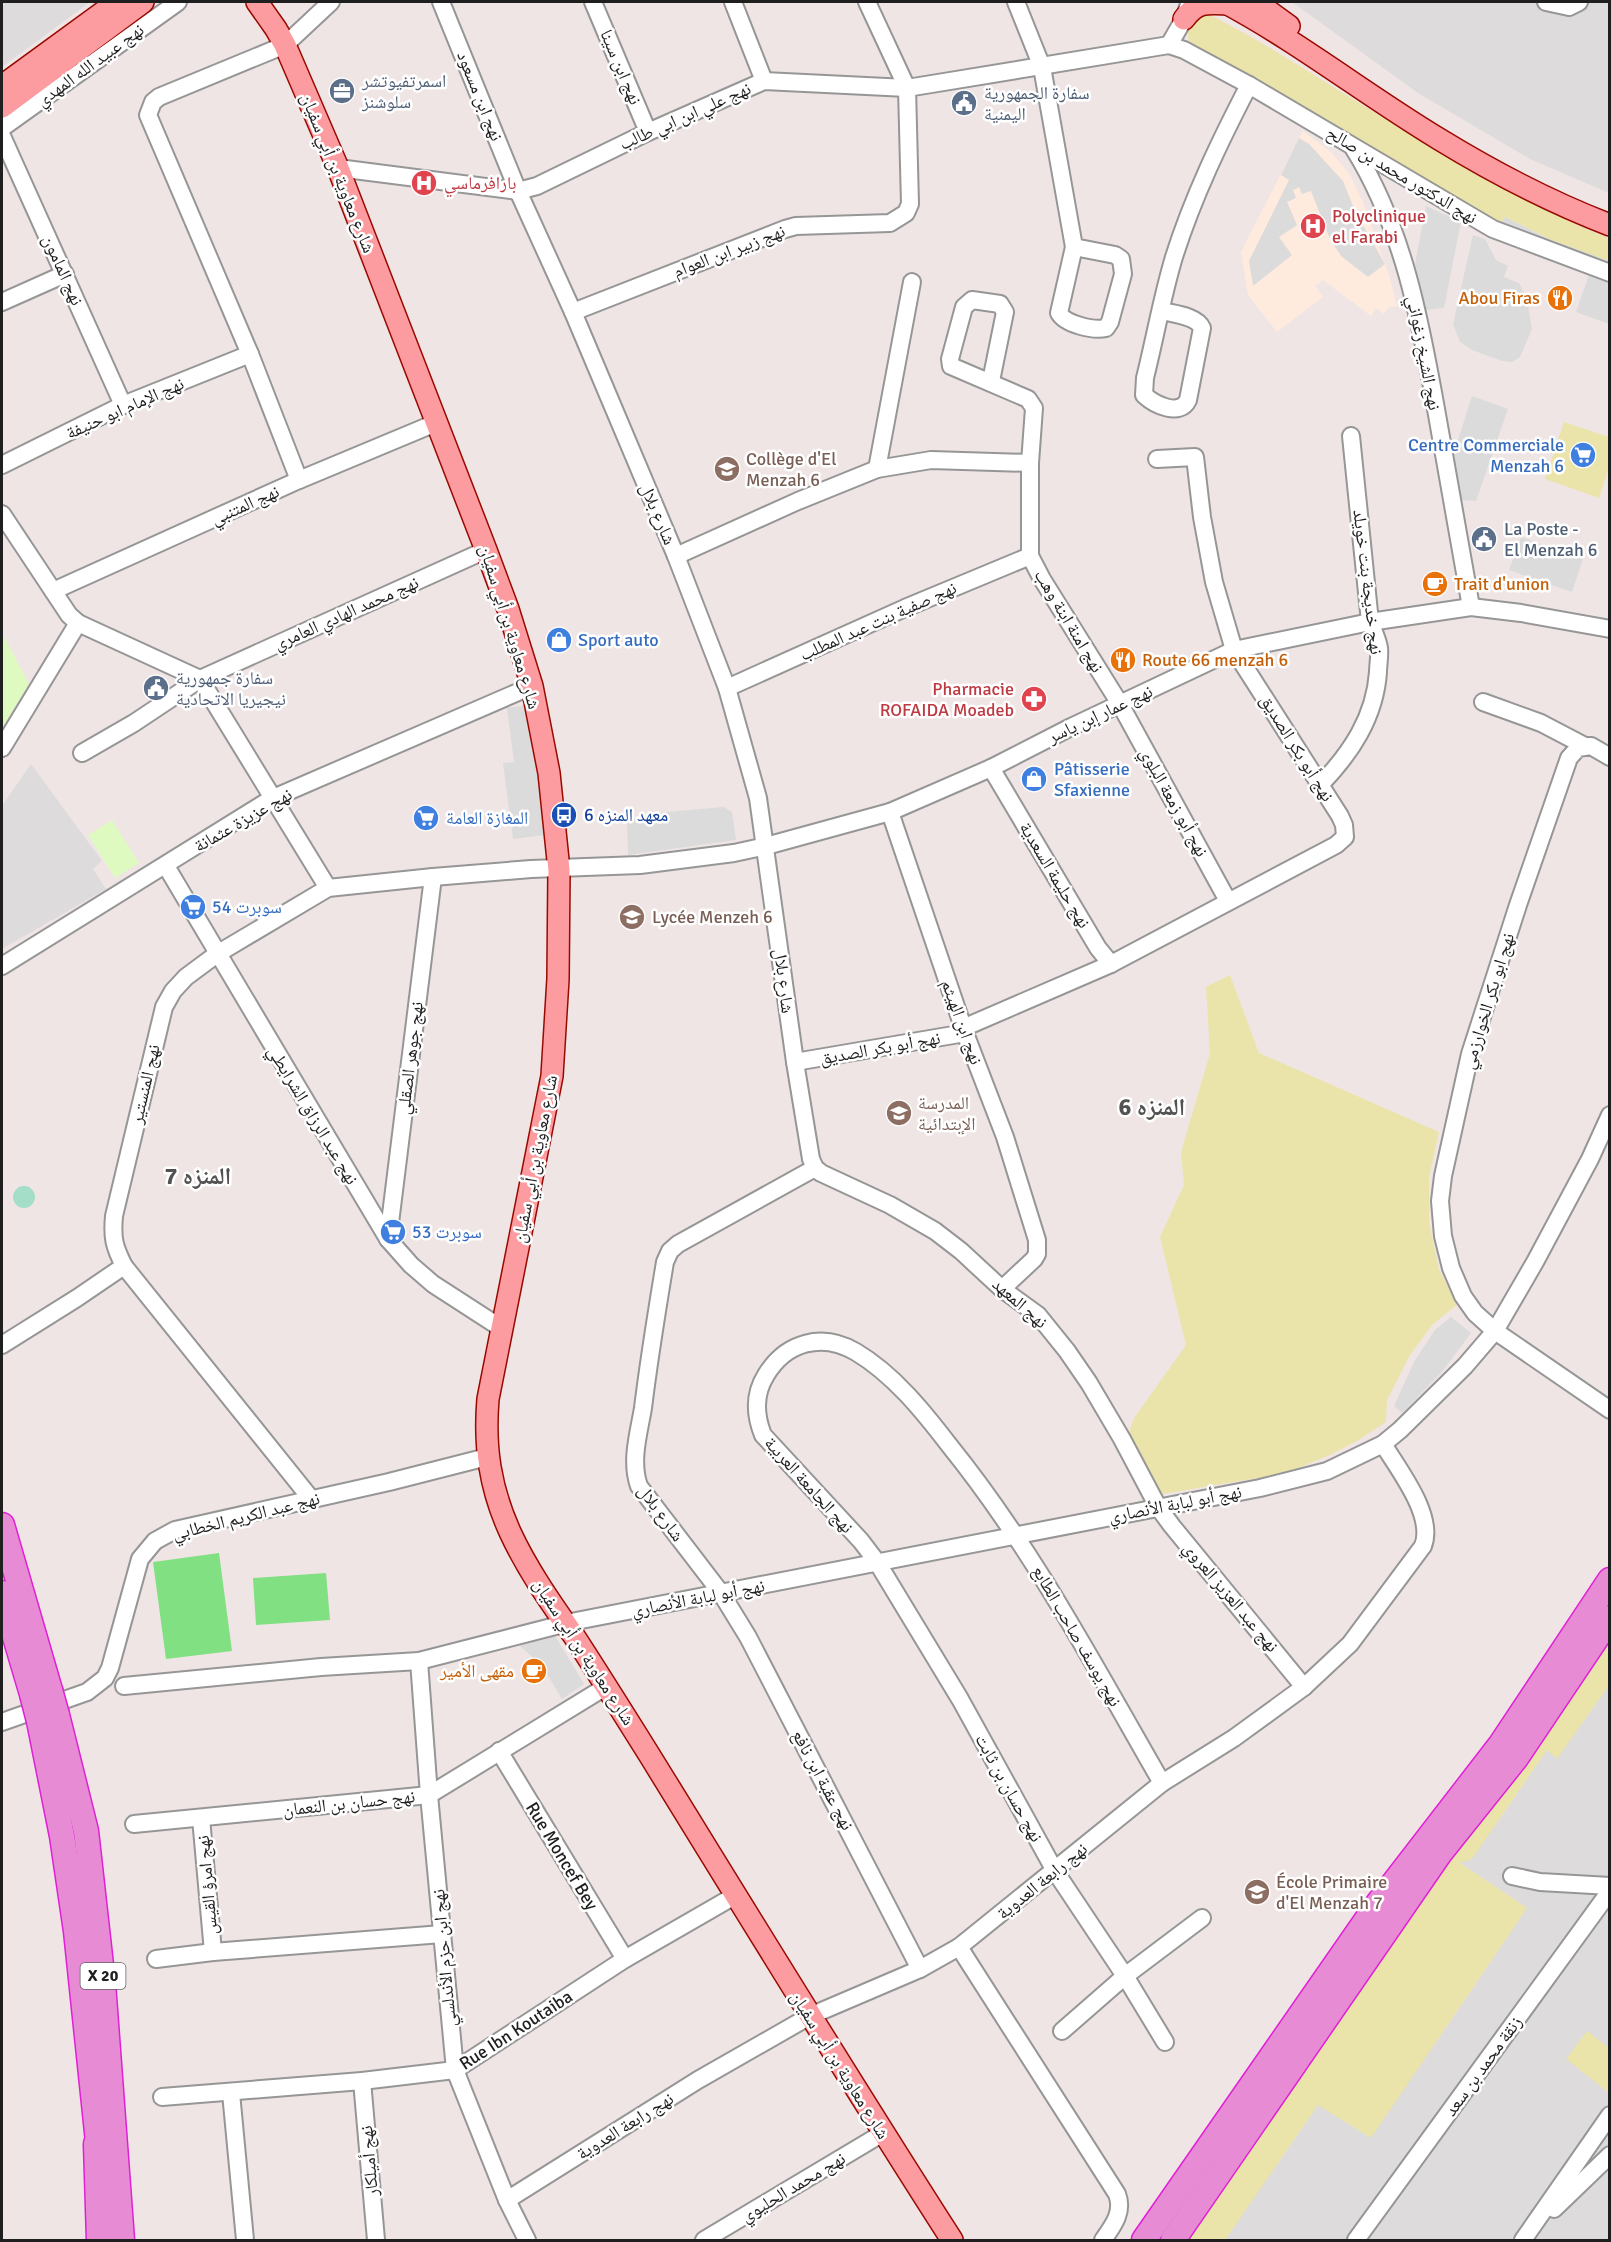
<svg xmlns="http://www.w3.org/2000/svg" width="1611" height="2242" viewBox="0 0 1611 2242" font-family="Signika,'Noto Naskh Arabic',sans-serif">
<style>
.residential{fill:#dddbdc}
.education{fill:#ffebde}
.grass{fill:#ebe4aa}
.park{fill:#dffac1}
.pitch{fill:#81e082}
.parking{fill:#dbdbdb}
.water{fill:#a4dec8}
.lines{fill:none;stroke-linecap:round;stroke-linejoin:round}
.minor-casing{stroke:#969696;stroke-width:20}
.major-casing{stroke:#990900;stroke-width:24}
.highway-casing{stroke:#de21d5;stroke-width:27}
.minor{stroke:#fff;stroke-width:16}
.major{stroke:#fd9ca0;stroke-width:21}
.highway{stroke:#e88bd5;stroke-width:24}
.highway-bridge-casing{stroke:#de21d5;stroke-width:27;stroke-linecap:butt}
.highway-bridge{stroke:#e88bd5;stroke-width:24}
.labels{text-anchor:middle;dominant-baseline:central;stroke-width:5;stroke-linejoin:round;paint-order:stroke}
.shield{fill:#fff;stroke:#626262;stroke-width:1.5}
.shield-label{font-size:16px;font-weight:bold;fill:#1f1f1f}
.street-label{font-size:18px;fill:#1f1f1f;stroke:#fff}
.service-label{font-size:18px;fill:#4e5e75;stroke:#fff;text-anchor:start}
.health-label{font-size:18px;fill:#be3a42;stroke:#fff;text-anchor:start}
.food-label{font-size:18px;fill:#c56008;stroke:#fff;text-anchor:end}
.shop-label{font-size:18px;fill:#366cbe;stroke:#fff;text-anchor:start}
.education-label{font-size:18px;fill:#785e54;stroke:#fff;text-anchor:start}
.transit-label{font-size:18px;fill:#164399;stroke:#fff;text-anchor:start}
.district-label{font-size:24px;font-weight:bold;fill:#525252;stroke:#fff}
</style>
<rect width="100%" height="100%" fill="#f0e5e5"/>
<g class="residential">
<polygon points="2,2 90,2 2,67"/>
<polygon points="1292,2 1609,2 1609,193 1530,159 1418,93"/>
<polygon points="31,764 102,861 93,869 106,889 2,949 2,806"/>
<polygon points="1609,1627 1609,2240 1176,2240"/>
</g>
<polygon class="education" points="1303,131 1332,153 1350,175 1362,200 1389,275 1397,306 1389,307 1384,314 1376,308 1371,316 1323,280 1315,286 1323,297 1277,332 1248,295 1241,252"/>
<g class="grass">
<path d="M 1206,13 C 1261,40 1312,74 1364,106 C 1443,155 1523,203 1609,238 L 1609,261 L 1551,240 L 1505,217 L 1499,227 L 1206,54 L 1189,41 L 1187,28 L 1194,15 Z"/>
<polygon points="1564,422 1609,437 1609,468 1599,498 1545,479"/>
<polygon points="1230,975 1259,1053 1439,1132 1429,1178 1429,1222 1439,1269 1457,1305 1433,1324 1410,1355 1387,1400 1386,1422 1357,1441 1330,1455 1286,1473 1163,1494 1149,1487 1125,1444 1134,1418 1186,1345 1160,1237 1184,1185 1181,1152 1210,1053 1206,987"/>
<polygon points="1609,1627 1609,1685 1557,1759 1547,1750 1472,1859 1460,1863 1527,1908 1371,2138 1318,2105 1225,2240 1176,2240"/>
<polygon points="1587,2031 1609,2048 1609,2093 1566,2059"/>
</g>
<g class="park">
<polygon points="5,638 29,684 2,729 2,639"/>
<polygon points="112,820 139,863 115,878 88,835"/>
</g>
<g class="pitch">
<polygon points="219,1553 232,1651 166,1659 153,1562"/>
<polygon points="326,1573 330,1620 256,1625 253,1578"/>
</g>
<g class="parking">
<polygon points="1299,138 1309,144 1343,181 1355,211 1385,264 1368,277 1341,256 1330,239 1311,191 1302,194 1299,187 1293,190 1296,198 1287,202 1297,225 1279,237 1292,255 1253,286 1249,261 1289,180 1281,175"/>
<polygon points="1426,206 1461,222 1444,308 1426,310 1415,264"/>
<polygon points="1505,217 1551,240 1609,261 1609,272 1499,227"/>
<polygon points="1473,235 1485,239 1496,260 1508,266 1504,277 1519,283 1527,299 1532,329 1520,357 1512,362 1502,361 1472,350 1460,342 1453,324"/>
<polygon points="1590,272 1609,279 1609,324 1576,312"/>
<polygon points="1472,396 1508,409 1476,501 1460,500 1450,465"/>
<polygon points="1521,537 1583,559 1572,592 1509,570"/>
<polygon points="529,705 545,835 513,839 503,763 514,762 507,708"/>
<polygon points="724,807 732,812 736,840 628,855 627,821 655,813"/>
<polygon points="1451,1317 1471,1333 1442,1372 1402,1413 1394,1406 1414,1362 1435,1330"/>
<polygon points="554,1634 584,1684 562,1699 543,1667 519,1645"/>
</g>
<circle class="water" cx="24" cy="1197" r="11"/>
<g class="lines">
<g class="minor-casing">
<g id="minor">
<path d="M 441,2 L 518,191 L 573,312 L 676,556 L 727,688 L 758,798 L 795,1062 L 811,1159 L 815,1168 L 678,1244 L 670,1251 L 665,1262 C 657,1310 649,1359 643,1408 C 639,1432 630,1461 639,1486 L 721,1593 L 748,1637 L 920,1969"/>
<polyline points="593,2 648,132"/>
<polyline points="733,2 764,81"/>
<path d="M 1016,2 L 1042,67 L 1074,247 L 1059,313 C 1065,324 1093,331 1106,328 L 1110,322 L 1123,274 L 1121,259 L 1115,255 L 1074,247"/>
<polyline points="1546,2 1569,7 1579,2"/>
<polyline points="1169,45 1184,50 1249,85 1493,229 1610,273"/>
<polyline points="2,128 178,2"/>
<polyline points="2,136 123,405"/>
<path d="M 1354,149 C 1403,228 1420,319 1436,409 C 1448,475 1459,541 1471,607"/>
<polyline points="338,168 518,191 537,186 648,132 764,81 907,88 1169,45 1184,19 1188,7"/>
<polyline points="2,302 65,274"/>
<path d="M 1162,311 C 1174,314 1197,316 1202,328 L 1188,400 C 1180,417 1155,405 1144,395 L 1145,378 C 1155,338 1162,297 1174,257 C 1193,197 1220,141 1249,85"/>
<polyline points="573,312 785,229 796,226 890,223 906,213 910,204 907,88 867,2"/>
<polyline points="991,381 1005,312 1000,304 972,300 964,307 950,359 951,366 1028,399 1034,408 1030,463 1030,556 1042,579 1120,704 1228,901"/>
<polyline points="2,465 123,405 250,354"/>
<polyline points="877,469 912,282"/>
<polyline points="299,480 250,354 148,115 153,102 159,97 285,45 331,2"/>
<polyline points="2,514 69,615 78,623 200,679 328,888"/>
<polyline points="676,556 798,501 877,469 931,460 1030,463"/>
<polyline points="53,591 299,480 438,422"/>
<polyline points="727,688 905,608 1030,556"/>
<polyline points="1483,702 1541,723 1585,746"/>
<polyline points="2,748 78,623"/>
<polyline points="82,753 134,723 200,679 486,550"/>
<polyline points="1610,757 1591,746 1578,748 1569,758 1518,905 1470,1054 1443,1176 1440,1201 1443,1236 1451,1268 1463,1296 1475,1313 1495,1331 1610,1410"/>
<polyline points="991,768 1098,948 1111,964 1336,845 1345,837 1344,825 1340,816 1234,650 1214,582 1202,517 1195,457 1157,459"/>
<path d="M 1320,785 C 1351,753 1375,717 1378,672 C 1378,664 1380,656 1379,648 C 1378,640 1373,630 1370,622 L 1351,436"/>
<polyline points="890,812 965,1033 1005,1137 1037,1240 1037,1254 1034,1259 1002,1289"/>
<polyline points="166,866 388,1239 411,1265 433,1284 501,1328"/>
<polyline points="2,966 271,799 532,686"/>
<polyline points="963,1028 1111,964"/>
<polyline points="795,1062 965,1033"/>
<polyline points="815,1168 821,1173 890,1205 935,1231 961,1251 1002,1289 1038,1315 1067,1351 1089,1383 1122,1439 1158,1507 1172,1526 1304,1687"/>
<polyline points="388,1239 433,877"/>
<polyline points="2,1345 77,1298 124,1266"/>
<path d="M 312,1500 L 124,1266 C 114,1246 112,1238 114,1216 L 164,1007 L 173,991 L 186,977 L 217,954 L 328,888 L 433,877 L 531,869 L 640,865 L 734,853 L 766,846 L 890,812 L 991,768 L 1071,727 L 1234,650 L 1370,622 L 1471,607 L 1521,613 L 1610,629"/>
<polyline points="419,1661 429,1795 455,2070 507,2200 527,2240"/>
<polyline points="124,1686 321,1667 419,1661 571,1622 1260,1488 1327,1471 1383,1444 1400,1430 1465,1366 1495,1331 1535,1262 1590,1159 1610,1115"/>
<polyline points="2,1722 87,1692 105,1678 110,1668 140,1559 155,1541 175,1530 389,1482 487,1457"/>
<polyline points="499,1751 625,1959"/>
<path d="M 1162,1783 C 1095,1667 1033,1549 949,1445 C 923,1411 893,1374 856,1352 C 822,1332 786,1342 766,1375 C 754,1394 755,1415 763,1435 L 861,1541 L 877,1562 L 960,1699 L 1055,1871 L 1125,1976 L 1165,2042"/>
<polyline points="201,1818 213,1952"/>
<polyline points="134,1824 429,1795 607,1686"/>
<polyline points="1512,1876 1540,1882 1610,1886"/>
<path d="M 959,1947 L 1117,2194 C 1124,2212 1113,2226 1103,2240"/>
<polyline points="156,1959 213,1952 442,1934"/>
<polyline points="1062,2031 1125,1976 1202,1918"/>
<polyline points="362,2081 376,2240"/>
<polyline points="231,2093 245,2240"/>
<polyline points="162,2097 362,2081 455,2070 625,1959 736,1895"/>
<path d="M 507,2200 L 698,2080 L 810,2016 L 920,1969 L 959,1947 L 1162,1783 L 1234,1738 L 1304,1687 L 1350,1644 L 1423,1546 C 1435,1516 1399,1470 1383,1444"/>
<polyline points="1554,2209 1610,2155"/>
<polyline points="704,2240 883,2133"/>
<polyline points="1356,2240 1610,1891"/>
<polyline points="1523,2240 1610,2115"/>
</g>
</g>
<g class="major-casing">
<g id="major">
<path d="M 257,2 L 276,29 L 285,45 L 338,168 L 486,550 L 508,609 L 532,686 L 549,773 L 559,870 L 558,979 L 552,1076 L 488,1399 C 484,1447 490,1488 510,1532 C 527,1569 551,1603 574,1636 C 600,1676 625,1716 650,1756 C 750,1918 849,2080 952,2240"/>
<path d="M 1224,2 C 1299,42 1366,95 1439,139 C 1493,172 1550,202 1610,225"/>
<polyline points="1256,2 1289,26"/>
<path d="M 1184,19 C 1197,1 1207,3 1228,4"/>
<polyline points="2,86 117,2"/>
<polyline points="2,107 143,2"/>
</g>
</g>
<g class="highway-casing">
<g id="highway">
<polyline points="2,1525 50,1690"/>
<polyline points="2,1593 32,1694"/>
<polyline points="57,1715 86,1831 103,1983 122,2240"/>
<polyline points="39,1721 62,1836 76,1931 100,2161"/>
<polyline points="96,2144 99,2240"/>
<polyline points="1144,2240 1379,1902 1501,1744 1610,1580"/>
<polyline points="1173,2240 1440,1853 1516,1758 1610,1618"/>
</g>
</g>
<use href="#minor" class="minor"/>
<use href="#major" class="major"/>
<use href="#highway" class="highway"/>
<g class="highway-bridge-casing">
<g id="highway-bridge">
<polyline points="50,1690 57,1715"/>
<polyline points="32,1694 39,1721"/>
</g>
</g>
<use href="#highway-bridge" class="highway-bridge"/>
</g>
<defs>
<g id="office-disc" transform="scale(1.35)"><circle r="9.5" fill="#5c6f8a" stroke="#fff"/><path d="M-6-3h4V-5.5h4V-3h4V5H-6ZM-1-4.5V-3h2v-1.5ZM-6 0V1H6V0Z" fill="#fff"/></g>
<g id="civic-disc" transform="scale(1.35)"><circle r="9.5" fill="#5c6f8a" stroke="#fff"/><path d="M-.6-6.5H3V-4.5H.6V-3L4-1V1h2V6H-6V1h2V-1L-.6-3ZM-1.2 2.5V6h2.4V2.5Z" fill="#fff"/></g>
<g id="hospital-disc" transform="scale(1.35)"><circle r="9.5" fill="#e0444e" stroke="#fff"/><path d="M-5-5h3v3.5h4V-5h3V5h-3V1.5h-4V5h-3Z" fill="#fff"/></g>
<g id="restaurant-disc" transform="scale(1.35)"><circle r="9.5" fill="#e8710a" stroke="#fff"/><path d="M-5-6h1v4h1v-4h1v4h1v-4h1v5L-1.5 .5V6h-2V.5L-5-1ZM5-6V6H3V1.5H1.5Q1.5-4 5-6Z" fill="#fff"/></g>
<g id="supermarket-disc" transform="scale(1.35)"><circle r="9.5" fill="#3f7fe0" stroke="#fff"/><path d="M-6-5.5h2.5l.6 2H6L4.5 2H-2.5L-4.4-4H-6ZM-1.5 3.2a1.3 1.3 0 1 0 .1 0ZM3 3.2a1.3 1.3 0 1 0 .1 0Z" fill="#fff"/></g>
<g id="school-disc" transform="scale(1.35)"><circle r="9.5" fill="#8d6e63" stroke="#fff"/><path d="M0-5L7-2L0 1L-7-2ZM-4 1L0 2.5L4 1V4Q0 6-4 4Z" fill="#fff"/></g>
<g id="cafe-disc" transform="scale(1.35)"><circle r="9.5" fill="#e8710a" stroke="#fff"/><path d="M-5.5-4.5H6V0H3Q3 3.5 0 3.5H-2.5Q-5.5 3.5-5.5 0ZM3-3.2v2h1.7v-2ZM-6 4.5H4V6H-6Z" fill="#fff"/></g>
<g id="shop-disc" transform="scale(1.35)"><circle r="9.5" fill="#3f7fe0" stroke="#fff"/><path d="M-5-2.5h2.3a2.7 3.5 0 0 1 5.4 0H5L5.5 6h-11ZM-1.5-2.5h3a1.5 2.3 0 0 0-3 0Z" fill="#fff"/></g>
<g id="pharmacy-disc" transform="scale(1.35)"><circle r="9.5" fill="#e0444e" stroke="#fff"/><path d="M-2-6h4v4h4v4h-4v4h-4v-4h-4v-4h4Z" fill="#fff"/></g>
<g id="bus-disc" transform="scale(1.35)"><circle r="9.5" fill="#1a4fb4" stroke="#fff"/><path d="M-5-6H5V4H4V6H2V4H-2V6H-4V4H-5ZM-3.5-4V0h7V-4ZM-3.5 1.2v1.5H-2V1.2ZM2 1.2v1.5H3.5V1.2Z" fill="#fff"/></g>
</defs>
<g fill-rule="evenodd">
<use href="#office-disc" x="342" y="91"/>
<use href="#civic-disc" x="964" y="103"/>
<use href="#hospital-disc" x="424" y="183"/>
<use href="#hospital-disc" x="1313" y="226"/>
<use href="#restaurant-disc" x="1560" y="298"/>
<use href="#supermarket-disc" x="1583" y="455"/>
<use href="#school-disc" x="727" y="469"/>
<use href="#civic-disc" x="1484" y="539"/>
<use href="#cafe-disc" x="1435" y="584"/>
<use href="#shop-disc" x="559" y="640"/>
<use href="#restaurant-disc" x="1123" y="660"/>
<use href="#civic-disc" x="156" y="688"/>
<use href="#pharmacy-disc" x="1034" y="699"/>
<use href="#shop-disc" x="1034" y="779"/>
<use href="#bus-disc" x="564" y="815"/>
<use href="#supermarket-disc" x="426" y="818"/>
<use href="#supermarket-disc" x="193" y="907"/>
<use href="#school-disc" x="632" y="917"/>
<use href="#school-disc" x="899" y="1113"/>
<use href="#supermarket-disc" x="393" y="1232"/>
<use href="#cafe-disc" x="534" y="1671"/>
<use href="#school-disc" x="1257" y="1892"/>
</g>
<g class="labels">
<rect class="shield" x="80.5" y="1963" width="45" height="26" rx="4.5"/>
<g class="shield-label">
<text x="103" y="1976">X 20</text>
</g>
<g class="street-label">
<text transform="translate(90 65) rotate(-36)">نهج عبيد الله المهدي</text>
<text transform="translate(621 67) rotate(67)">نهج ابن سينا</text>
<text transform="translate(480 96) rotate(68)">نهج ابن مسعود</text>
<text transform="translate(685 116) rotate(-24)">نهج علي ابن ابي طالب</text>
<text transform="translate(338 173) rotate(68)">شارع معاوية بن أبي سفيان</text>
<text transform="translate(1402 175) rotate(31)">نهج الدكتور محمد بن صالح</text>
<text transform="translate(729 251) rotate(-21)">نهج زبير ابن العوام</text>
<text transform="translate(63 270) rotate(66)">نهج المامون</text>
<text transform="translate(1424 353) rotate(79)">نهج الشيخ زغواني</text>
<text transform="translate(125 408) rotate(-24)">نهج الإمام ابو حنيفة</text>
<text transform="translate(245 505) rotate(-24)">نهج المتنبي</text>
<text transform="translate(658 514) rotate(67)">شارع بلال</text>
<text transform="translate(1368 582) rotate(83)">نهج خديجة بنت خويلد</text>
<text transform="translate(346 613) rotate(-24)">نهج محمد الهادي العامري</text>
<text transform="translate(878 621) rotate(-24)">نهج صفية بنت عبد المطلب</text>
<text transform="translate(1069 621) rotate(59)">نهج امنة ابنة وهب</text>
<text transform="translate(510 627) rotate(73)">شارع معاوية بن أبي سفيان</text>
<text transform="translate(1100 714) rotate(-25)">نهج عمار إبن ياسر</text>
<text transform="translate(1297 748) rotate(58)">نهج أبو بكر الصديق</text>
<text transform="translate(1174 802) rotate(61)">نهج أبو زمعة البلوي</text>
<text transform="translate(243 820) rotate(-30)">نهج عزيزة عثمانة</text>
<text transform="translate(1055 875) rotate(59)">نهج حليمة السعدية</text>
<text transform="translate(784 981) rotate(83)">شارع بلال</text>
<text transform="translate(1488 1001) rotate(-73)">نهج ابو بكر الخوارزمي</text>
<text transform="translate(962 1022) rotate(70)">نهج ابن الهيثم</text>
<text transform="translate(880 1048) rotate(-10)">نهج أبو بكر الصديق</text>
<text transform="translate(410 1058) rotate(-83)">نهج جوهر الصقلي</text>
<text transform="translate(145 1084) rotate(-77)">نهج المنستير</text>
<text transform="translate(313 1115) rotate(59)">نهج عبد الرزاق الشرايطي</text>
<text transform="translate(535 1159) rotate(-79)">شارع معاوية بن أبي سفيان</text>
<text transform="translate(1020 1303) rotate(41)">نهج المعهد</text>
<text transform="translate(809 1485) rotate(48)">نهج الجامعة العربية</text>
<text transform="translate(1175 1504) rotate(-11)">نهج أبو لبابة الأنصاري</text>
<text transform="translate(661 1513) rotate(54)">شارع بلال</text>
<text transform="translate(246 1516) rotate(-14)">نهج عبد الكريم الخطابي</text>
<text transform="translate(1231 1597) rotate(50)">نهج عبد العزيز العروي</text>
<text transform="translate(698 1598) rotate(-11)">نهج أبو لبابة الأنصاري</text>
<text transform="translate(1077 1636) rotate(60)">نهج يوسف صاحب الطابع</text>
<text transform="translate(584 1652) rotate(57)">شارع معاوية بن أبي سفيان</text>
<text transform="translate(823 1780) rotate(62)">نهج عقبة ابن نافع</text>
<text transform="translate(1009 1788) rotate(61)">نهج حسان بن ثابت</text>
<text transform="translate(349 1803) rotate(-6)">نهج حسان بن النعمان</text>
<text transform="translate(562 1856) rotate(59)">Rue Moncef Bey</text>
<text transform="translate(1042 1881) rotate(-39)">نهج رابعة العدوية</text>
<text transform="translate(207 1885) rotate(-95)">نهج امرؤ القيس</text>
<text transform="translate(444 1958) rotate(-95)">نهج ابن حزم الأندلسي</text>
<text transform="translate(516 2030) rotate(-33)">Rue Ibn Koutaiba</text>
<text transform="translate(840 2065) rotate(58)">شارع معاوية بن أبي سفيان</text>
<text transform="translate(1483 2066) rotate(-54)">زنقة محمد بن سعد</text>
<text transform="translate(625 2126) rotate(-32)">نهج رابعة العدوية</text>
<text transform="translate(369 2161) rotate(-95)">نهج أميلكار</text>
<text transform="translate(793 2187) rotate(-31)">نهج محمد الحليوي</text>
</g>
<g class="service-label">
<text x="362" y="81">اسمرتفيوتشر<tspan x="362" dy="21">سلوشنز</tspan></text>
<text x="984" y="93">سفارة الجمهورية<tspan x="984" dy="21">اليمنية</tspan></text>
<text x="1504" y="529">La Poste -<tspan x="1504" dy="21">El Menzah 6</tspan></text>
<text x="176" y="678">سفارة جمهورية<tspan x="176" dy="21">نيجيريا الاتحادية</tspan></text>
</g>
<g class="health-label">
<text x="444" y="183">بارافرماسي</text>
<text x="1332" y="216">Polyclinique<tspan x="1332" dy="21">el Farabi</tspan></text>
<text x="1014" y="689" text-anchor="end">Pharmacie<tspan x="1014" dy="21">ROFAIDA Moadeb</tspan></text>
</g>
<g class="food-label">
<text x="1540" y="298">Abou Firas</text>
<text x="1454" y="584" text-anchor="start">Trait d'union</text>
<text x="1142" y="660" text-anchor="start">Route 66 menzah 6</text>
<text x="514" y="1671">مقهى الأمير</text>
</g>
<g class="shop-label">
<text x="1564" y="445" text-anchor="end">Centre Commerciale<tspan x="1564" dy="21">Menzah 6</tspan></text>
<text x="578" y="640">Sport auto</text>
<text x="1054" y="769">Pâtisserie<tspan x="1054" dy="21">Sfaxienne</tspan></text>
<text x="446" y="818">المغازة العامة</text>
<text x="212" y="907">سوبرت 54</text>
<text x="412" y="1232">سوبرت 53</text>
</g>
<g class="education-label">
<text x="746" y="459">Collège d'El<tspan x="746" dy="21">Menzah 6</tspan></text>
<text x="652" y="917">Lycée Menzeh 6</text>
<text x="918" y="1103">المدرسة<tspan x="918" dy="21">الإبتدائية</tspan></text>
<text x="1276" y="1882">École Primaire<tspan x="1276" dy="21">d'El Menzah 7</tspan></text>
</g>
<g class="transit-label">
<text x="584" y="815">معهد المنزه 6</text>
</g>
<g class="district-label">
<text x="1152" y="1107">المنزه 6</text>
<text x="198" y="1176">المنزه 7</text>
</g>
</g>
<rect width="1611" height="2242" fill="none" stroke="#1f1f1f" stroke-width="6"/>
</svg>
